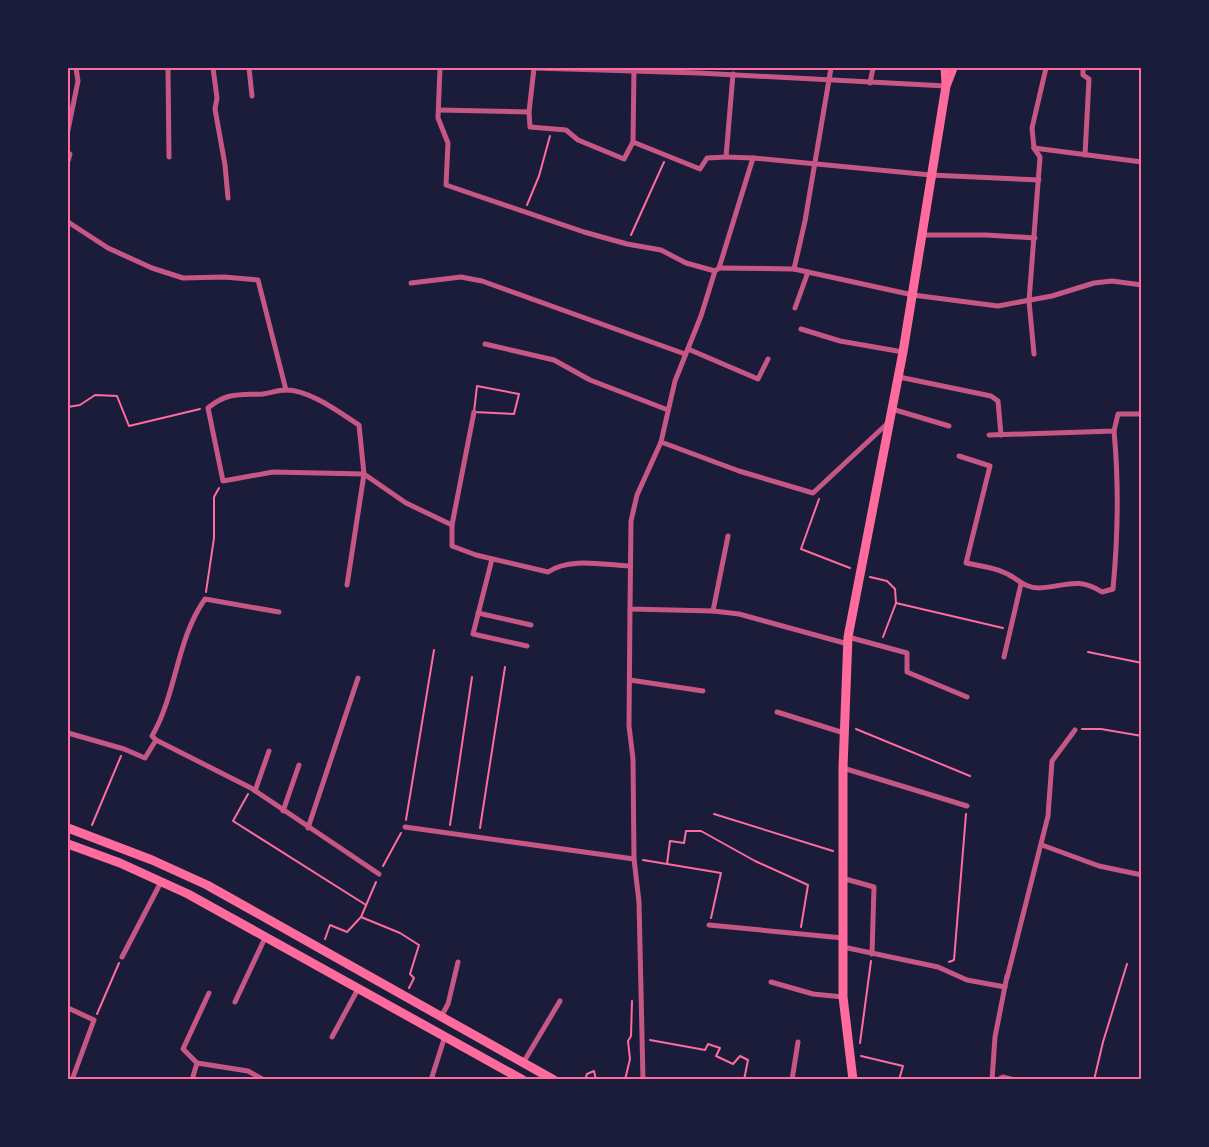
<svg xmlns="http://www.w3.org/2000/svg" width="1209" height="1147" viewBox="0 0 1209 1147" font-family="Jost,sans-serif">
<style>
.lines{fill:none;stroke-linecap:round;stroke-linejoin:round}
.path{stroke:#ff6b9d;stroke-width:2}
.minor{stroke:#c65784;stroke-width:5}
.secondary{stroke:#ff6b9d;stroke-width:9}
.neatline{fill:none;stroke:#ff6b9d;stroke-width:2}
</style>
<rect width="100%" height="100%" fill="#1b1b3a"/>
<g class="lines">
<g class="path">
<polyline points="527,205 539,176 550,136"/>
<polyline points="631,235 664,162"/>
<polygon points="477,386 519,394 514,414 474,412"/>
<polyline points="68,407 80,405 95,395 117,396 129,426 200,409"/>
<polyline points="819,499 801,549 850,568"/>
<polyline points="870,577 887,581 895,589 896,603 883,637"/>
<polyline points="206,592 214,538 214,497 219,488"/>
<polyline points="896,603 1003,628"/>
<polyline points="1088,652 1142,663"/>
<polyline points="856,729 970,776"/>
<polyline points="1082,729 1101,729 1142,736"/>
<polyline points="248,794 233,821 366,905"/>
<polyline points="714,814 833,851"/>
<polyline points="406,820 434,650"/>
<polyline points="92,825 121,756"/>
<polyline points="450,825 472,677"/>
<polyline points="480,828 505,667"/>
<polyline points="643,860 721,873 711,918"/>
<polyline points="667,864 670,841 684,843 686,831 701,831 755,861 808,885 801,927"/>
<polyline points="383,866 401,833"/>
<polyline points="376,882 361,917 400,933 419,945 410,974 414,978 409,988"/>
<polyline points="325,939 330,925 347,932 361,917"/>
<polyline points="949,962 954,960 966,814"/>
<polyline points="97,1014 119,963"/>
<polyline points="650,1040 705,1050 708,1044 720,1048 716,1056 733,1064 740,1056 748,1060 744,1080"/>
<polyline points="860,1043 871,961"/>
<polyline points="861,1056 903,1066 899,1080"/>
<polyline points="585,1080 587,1074 594,1071 596,1080"/>
<polyline points="625,1080 630,1059 628,1041 631,1036 632,1001"/>
<polyline points="1094,1080 1103,1042 1127,964"/>
</g>
<g class="minor">
<polyline points="168,68 169,157"/>
<polyline points="213,68 217,98 215,109 225,165 228,198"/>
<polyline points="249,68 252,96"/>
<polyline points="440,68 438,118 448,143 446,185 584,232 627,244 661,250 686,263 715,271"/>
<polyline points="534,68 699,73 946,86"/>
<polyline points="534,68 529,112 530,127 566,130 578,140 624,159 633,142"/>
<polyline points="634,68 633,142 700,169 707,158 726,157"/>
<polyline points="1083,68 1083,75 1089,79 1085,155"/>
<polyline points="733,74 726,157 753,158"/>
<polyline points="870,83 873,68"/>
<polyline points="439,110 529,112"/>
<polyline points="68,130 78,81 76,68"/>
<polyline points="1034,148 1142,162"/>
<polyline points="1034,148 1032,128 1046,68"/>
<polyline points="68,153 70,154 68,161"/>
<polyline points="68,222 108,248 152,268 183,278 224,277 258,280 286,390"/>
<polyline points="922,235 986,235 1035,238"/>
<polyline points="719,268 794,269 913,295 998,306 1052,296 1094,283 1112,281 1142,285"/>
<polyline points="794,269 805,221 831,68"/>
<polyline points="411,283 461,277 482,281 685,354"/>
<polyline points="795,308 808,272"/>
<polyline points="801,329 840,341 903,352"/>
<polyline points="485,344 554,360 590,380 668,410"/>
<polyline points="688,349 758,379 768,359"/>
<polyline points="1034,354 1029,301 1040,157 1034,148"/>
<polyline points="899,377 991,396 998,401 1001,435"/>
<polyline points="892,409 949,426"/>
<polyline points="889,422 813,493 739,471 661,442 675,381 701,316 715,271 719,268 753,158 931,175 1039,180"/>
<polyline points="989,435 1114,431 1118,414 1142,414"/>
<polyline points="661,442 637,495 631,521 630,609 713,611 739,614 848,644"/>
<path d="M 959,456 L 990,466 L 966,563 C 981,566 998,568 1011,576 C 1020,581 1026,588 1039,588 C 1065,587 1077,576 1102,592 L 1113,589 C 1118,536 1119,484 1114,431"/>
<polyline points="452,525 474,412"/>
<polyline points="492,559 473,634 527,646"/>
<path d="M 347,585 L 364,474 L 273,472 L 223,481 L 208,408 C 227,392 239,395 263,394 C 270,393 278,390 286,390 C 310,390 340,413 359,425 L 364,474 L 406,503 L 452,525 L 452,546 L 476,555 L 548,572 C 570,557 603,565 629,566"/>
<polyline points="630,609 629,726 633,759 634,859 639,902 643,1080"/>
<polyline points="713,611 728,536"/>
<polyline points="478,613 531,625"/>
<polyline points="848,637 907,653 907,672 967,697"/>
<polyline points="1004,657 1021,584"/>
<polyline points="630,680 703,691"/>
<polyline points="777,712 844,733"/>
<polyline points="68,733 124,749 145,758 156,740 251,788 379,874"/>
<path d="M 156,740 L 152,736 C 177,693 176,640 205,599 L 279,612"/>
<polyline points="843,768 967,806"/>
<polyline points="255,791 269,751"/>
<polyline points="283,811 299,765"/>
<polyline points="405,827 634,859"/>
<polyline points="308,828 358,678"/>
<polyline points="1042,845 1099,866 1142,875"/>
<polyline points="842,878 874,887 872,954"/>
<polyline points="709,925 843,938"/>
<polyline points="843,947 938,967 967,980 1005,987"/>
<polyline points="122,957 161,882"/>
<polyline points="1007,978 1048,816 1052,761 1075,730"/>
<polyline points="771,982 813,994 843,997"/>
<polyline points="209,993 183,1049 197,1063 248,1071 264,1080"/>
<polyline points="235,1002 265,938"/>
<polyline points="68,1008 94,1020 72,1080"/>
<polyline points="441,1017 448,1004 458,962"/>
<polyline points="332,1037 358,989"/>
<polyline points="523,1063 560,1001"/>
<polyline points="192,1080 197,1063"/>
<polyline points="431,1080 445,1036"/>
<polyline points="792,1080 798,1042"/>
<polyline points="992,1080 995,1037 1007,976"/>
<polyline points="997,1080 1003,1077 1014,1080"/>
</g>
<g class="secondary">
<polyline points="945,68 946,84"/>
<polyline points="68,828 152,860 207,885 554,1080"/>
<polyline points="68,844 120,863 188,894 523,1080"/>
<polyline points="853,1080 843,997 843,768 848,637 903,352 946,86 953,68"/>
</g>
</g>
<rect width="1209" height="1147" fill="none" stroke="#1b1b3a" stroke-width="138"/>
<rect x="69" y="69" width="1071" height="1009" class="neatline"/>
</svg>
